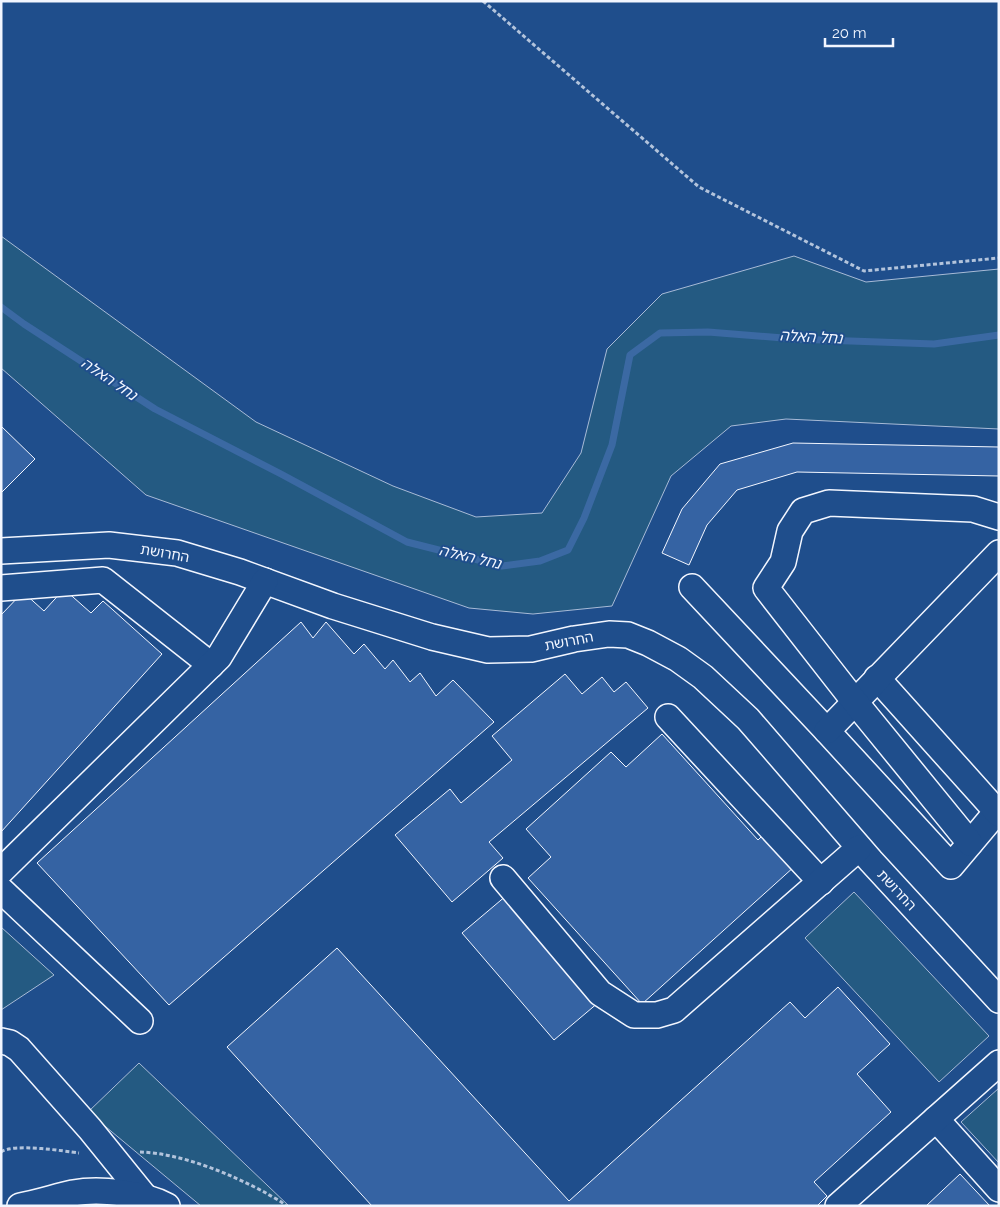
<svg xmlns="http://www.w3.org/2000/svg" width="1000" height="1207" viewBox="0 0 1000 1207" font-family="Raleway,'Noto Sans Hebrew',sans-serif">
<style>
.green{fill:#245a82;stroke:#a8bbd7}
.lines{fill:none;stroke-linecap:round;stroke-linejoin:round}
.stream{stroke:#3b69a3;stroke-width:7}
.building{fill:#3563a3;stroke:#f2f6ff}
.minor-casing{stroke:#f2f6ff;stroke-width:28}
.path{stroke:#b3c4dc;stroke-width:3;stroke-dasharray:4 2.5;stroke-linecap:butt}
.minor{stroke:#1f4e8c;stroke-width:25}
.labels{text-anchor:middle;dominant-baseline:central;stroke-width:4;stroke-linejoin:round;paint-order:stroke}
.street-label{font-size:14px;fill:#f2f6ff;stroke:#1f4e8c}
.water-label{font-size:15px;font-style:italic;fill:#f2f6ff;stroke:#1f4e8c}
</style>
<rect width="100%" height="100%" fill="#1f4e8c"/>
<g class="green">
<polygon points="1,236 256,422 393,486 476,517 542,513 581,453 607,349 662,294 794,256 866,282 999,269 999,429 786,419 731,426 671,476 612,606 533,614 469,608 146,495 1,368"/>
<polygon points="854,892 989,1036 939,1082 805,938"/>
<polygon points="1,927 54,975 1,1010"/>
<polygon points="139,1063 289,1206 201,1206 88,1112"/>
<polygon points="999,1088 999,1163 961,1122"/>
</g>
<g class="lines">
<polyline class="stream" points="1,307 24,324 155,409 281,474 407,542 502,566 540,561 568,550 584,518 612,445 630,355 660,333 708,332 795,339 934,344 999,335"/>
</g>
<g class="building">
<polygon points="1,426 35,459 1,493"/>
<polygon points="793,443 999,447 999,476 797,472 737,490 707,525 689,565 662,553 682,509 720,464"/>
<polygon points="64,589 91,613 103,601 162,654 1,832 1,615 23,592 44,611"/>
<polygon points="301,622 313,638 326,622 354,654 364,644 385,669 393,660 410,682 420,673 436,696 453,680 494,722 169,1005 37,863"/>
<polygon points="565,674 582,694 602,677 614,692 626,682 648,708 489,842 503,858 452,902 395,835 450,789 461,803 512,760 492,736"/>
<polygon points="662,734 758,840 765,833 795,866 642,1004 528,878 551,857 526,829 611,752 626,767"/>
<polygon points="507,895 599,1002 554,1040 462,933"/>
<polygon points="337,948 569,1201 790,1002 805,1018 838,987 890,1044 857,1074 891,1112 814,1182 827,1196 817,1206 372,1206 227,1047"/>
<polygon points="960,1174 990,1206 926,1206"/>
</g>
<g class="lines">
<g class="minor-casing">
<g id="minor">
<polyline points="1,551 109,545 177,553 240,572 333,606 432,637 488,650 531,649 574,639 609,634 628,635 648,643 678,659 703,677 748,719 871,861 999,1000"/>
<polyline points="692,587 827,731 951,866 999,809"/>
<polyline points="1,588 103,580 211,665"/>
<polyline points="877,678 999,814"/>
<polyline points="668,717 821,882"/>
<polyline points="827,731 999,553"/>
<polyline points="970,843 855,702 766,588 783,562 790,531 803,511 829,503 973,509 999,517"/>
<polyline points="1,871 219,657 265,581"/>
<polyline points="503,878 600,993 634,1015 657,1015 674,1010 859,848"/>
<polyline points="1,890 140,1021"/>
<polyline points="1,1041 10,1043 19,1049 90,1129 145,1197"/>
<polyline points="936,1119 999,1189"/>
<path d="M 20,1206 C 38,1203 55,1197 73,1193 C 100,1188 142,1193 167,1206"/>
<polyline points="838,1206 999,1063"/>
</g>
</g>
<g class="path">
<polyline points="483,1 699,187 864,271 999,258"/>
<path d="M 1,1152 C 13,1143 63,1151 79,1153"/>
<path d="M 140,1152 C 180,1153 231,1174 266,1193 C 272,1197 280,1200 286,1206"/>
</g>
<use href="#minor" class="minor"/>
</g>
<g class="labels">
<g class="street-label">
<text transform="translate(165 553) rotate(10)">החרושת</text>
<text transform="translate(569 641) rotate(-11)">החרושת</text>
<text transform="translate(897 890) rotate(47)">החרושת</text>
</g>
<g class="water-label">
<text transform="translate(811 337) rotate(3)">נחל האלה</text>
<text transform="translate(109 379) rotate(34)">נחל האלה</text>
<text transform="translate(470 557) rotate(13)">נחל האלה</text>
</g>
</g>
<rect width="1000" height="1207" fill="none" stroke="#f2f6ff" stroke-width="5"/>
<path d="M825 38v8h68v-8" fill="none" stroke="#f2f6ff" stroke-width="2.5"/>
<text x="832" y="38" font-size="15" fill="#f2f6ff" stroke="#1f4e8c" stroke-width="4" paint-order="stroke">20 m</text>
</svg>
